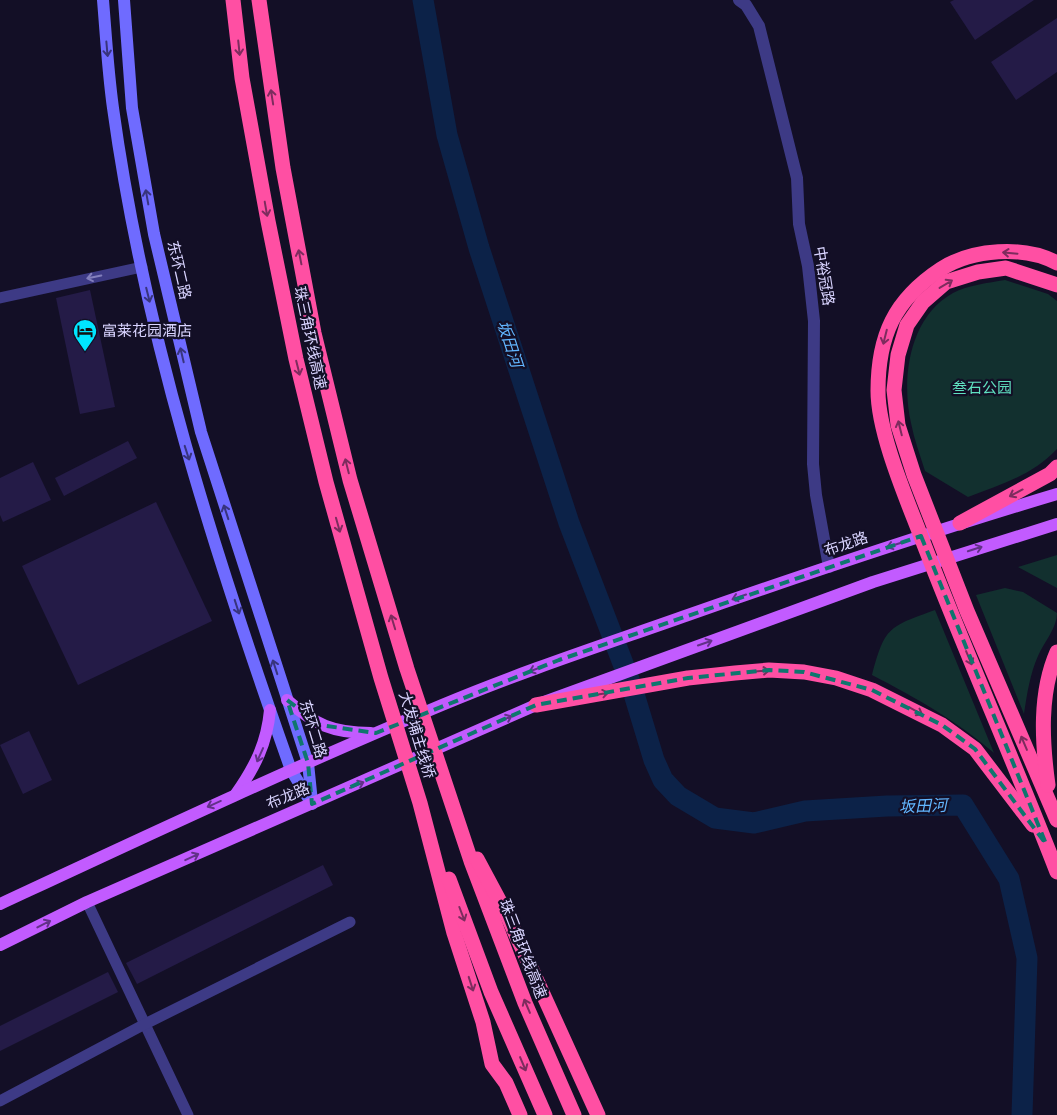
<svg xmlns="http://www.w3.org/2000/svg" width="1057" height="1115" viewBox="0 0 1057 1115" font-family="Roboto,'Noto Sans SC',sans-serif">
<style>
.green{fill:#12302f}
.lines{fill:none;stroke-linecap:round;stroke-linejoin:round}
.river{stroke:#0c2248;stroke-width:21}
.building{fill:#241b47}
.minor{stroke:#3d3a85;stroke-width:11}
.tertiary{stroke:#3d3a85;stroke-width:12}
.secondary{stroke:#6f6bff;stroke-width:12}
.primary{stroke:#c25bff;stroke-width:12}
.motorway{stroke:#ff4fa3;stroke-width:15}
.oneway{stroke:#7d2c5e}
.oneway2{stroke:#38347d}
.oneway3{stroke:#837fbc}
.oneway4{stroke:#623188}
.marked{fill:none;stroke:#0f766e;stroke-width:4;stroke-dasharray:10 6;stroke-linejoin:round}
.labels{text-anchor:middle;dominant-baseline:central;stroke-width:4.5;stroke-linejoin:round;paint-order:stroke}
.street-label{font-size:15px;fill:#d9d4ff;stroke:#130f26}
.poi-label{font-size:15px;fill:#d9d4ff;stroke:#130f26;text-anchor:start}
.park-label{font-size:15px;fill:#5fe0c0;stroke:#130f26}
.water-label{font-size:16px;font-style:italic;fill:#62b6ff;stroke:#130f26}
</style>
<rect width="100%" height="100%" fill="#130f26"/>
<g class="green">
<path d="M 1005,280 L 1048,294 L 1057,301 L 1057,449 C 1031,476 1002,484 968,497 L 925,471 C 920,455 914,439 911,423 C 901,379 909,317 953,293 C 968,285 988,283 1005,280 Z"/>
<polygon points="1057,555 1057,588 1018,567"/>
<path d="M 1005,588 L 1023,592 L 1057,613 C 1057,628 1044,642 1038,656 C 1030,674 1027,694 1024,714 L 976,595 Z"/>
<path d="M 935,610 L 994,753 C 954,719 918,699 872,675 C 885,627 888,627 935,610 Z"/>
</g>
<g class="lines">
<g class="river">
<polyline points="423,0 447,135 479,248 569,523 629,679"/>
<polyline points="634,694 654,760 663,780 678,796 715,818 754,823 805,811 887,806 963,805 1009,879 1027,958 1022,1115"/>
</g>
</g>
<g class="building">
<polygon points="954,0 1034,0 975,40 950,2"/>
<polygon points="1057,18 1057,72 1016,100 991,62"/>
<polygon points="90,290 115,407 80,414 56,298"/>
<polygon points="128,441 137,458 64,496 55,478"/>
<polygon points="33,462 51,500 3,522 0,515 0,478"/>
<polygon points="156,502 212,621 78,685 22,566"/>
<polygon points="29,731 52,780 23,794 0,745"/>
<polygon points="323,865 333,885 137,984 126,963"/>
<polygon points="108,972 118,992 0,1051 0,1026"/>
</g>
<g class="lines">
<g class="minor">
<polyline points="0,298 142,267"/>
<polyline points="87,902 188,1115"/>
<polyline points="0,1101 145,1024 350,922"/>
</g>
<polyline class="tertiary" points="739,0 746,5 759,26 797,178 799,224 808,266 814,321 813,464 816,495 829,567"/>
<g class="secondary">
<path d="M 103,0 C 106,36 108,72 113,108 C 144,334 215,555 291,770 L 312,804"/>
<polyline points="124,0 132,108 154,234 201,432 308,763 312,802"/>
</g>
<g class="primary">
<path d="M 287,700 C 315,725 333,733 371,733"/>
<path d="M 236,794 C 255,767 267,743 270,710"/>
<path d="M 0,904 C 146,836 293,767 442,705 C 523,671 606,644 688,615 C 811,572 933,531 1057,494"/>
<polyline points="0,945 87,902 536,705 873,582 1057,524"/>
</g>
<g class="motorway">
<polyline points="233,0 242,78 268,221 296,359 326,482 381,678 420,803 454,933 483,1022 492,1064 506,1083 520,1115"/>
<polyline points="259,0 283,168 314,333 350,480 407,669 471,861 525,1003 574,1115"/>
<path d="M 1057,263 C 1024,245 972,249 941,269 C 894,300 878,336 878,391 C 878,432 905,495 920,534 C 963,647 1013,758 1057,872"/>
<polyline points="1057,285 1006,268 978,272 946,282 923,302 907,325 898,355 894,390 898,425 914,475 967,611 1057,820"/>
<polyline points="960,523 1050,474 1057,467"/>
<polyline points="536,705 688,678 735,673 769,670 804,672 836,678 872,690 942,725 975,749 1033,825"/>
<path d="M 1048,785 C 1042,742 1039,693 1057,652"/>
<polyline points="477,859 507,915 598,1115"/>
<polyline points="449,879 491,992 545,1115"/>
</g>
</g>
<defs><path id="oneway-shaft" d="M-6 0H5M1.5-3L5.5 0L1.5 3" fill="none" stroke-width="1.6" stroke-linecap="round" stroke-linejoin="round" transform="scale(1.25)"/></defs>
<g class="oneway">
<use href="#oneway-shaft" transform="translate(239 48) rotate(84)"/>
<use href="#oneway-shaft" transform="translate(272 97) rotate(-99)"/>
<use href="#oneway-shaft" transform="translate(266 209) rotate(80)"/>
<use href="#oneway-shaft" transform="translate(1010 253) rotate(-175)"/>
<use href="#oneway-shaft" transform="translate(300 257) rotate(-101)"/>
<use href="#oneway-shaft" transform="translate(946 284) rotate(-31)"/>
<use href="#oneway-shaft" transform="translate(885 337) rotate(104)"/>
<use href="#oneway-shaft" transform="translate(298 368) rotate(76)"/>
<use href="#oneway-shaft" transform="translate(900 428) rotate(-104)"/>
<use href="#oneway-shaft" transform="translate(347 466) rotate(-104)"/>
<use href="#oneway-shaft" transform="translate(1016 493) rotate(152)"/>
<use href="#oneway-shaft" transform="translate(338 525) rotate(74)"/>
<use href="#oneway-shaft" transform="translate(393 622) rotate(-107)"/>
<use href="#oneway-shaft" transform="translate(969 658) rotate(67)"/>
<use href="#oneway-shaft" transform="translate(762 671) rotate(-4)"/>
<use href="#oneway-shaft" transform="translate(601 694) rotate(-10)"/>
<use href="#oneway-shaft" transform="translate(916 711) rotate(29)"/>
<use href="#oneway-shaft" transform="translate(1024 743) rotate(-113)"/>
<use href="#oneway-shaft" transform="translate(462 914) rotate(69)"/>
<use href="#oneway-shaft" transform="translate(471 984) rotate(72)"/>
<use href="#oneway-shaft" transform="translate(527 1006) rotate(-113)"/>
<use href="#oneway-shaft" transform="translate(523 1064) rotate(67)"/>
</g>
<g class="oneway2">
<use href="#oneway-shaft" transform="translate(107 49) rotate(85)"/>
<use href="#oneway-shaft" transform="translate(147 197) rotate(-100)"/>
<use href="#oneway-shaft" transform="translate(148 295) rotate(76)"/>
<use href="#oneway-shaft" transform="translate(182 355) rotate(-103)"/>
<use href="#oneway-shaft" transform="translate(187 453) rotate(72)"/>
<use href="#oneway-shaft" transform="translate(226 512) rotate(-108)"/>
<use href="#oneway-shaft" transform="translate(237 607) rotate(72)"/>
<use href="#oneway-shaft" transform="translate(275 667) rotate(-108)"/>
</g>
<use class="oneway3" href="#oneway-shaft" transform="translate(94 277) rotate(168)"/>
<g class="oneway4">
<use href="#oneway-shaft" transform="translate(894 545) rotate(162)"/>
<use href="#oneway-shaft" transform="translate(975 549) rotate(-18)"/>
<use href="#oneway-shaft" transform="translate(739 597) rotate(161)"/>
<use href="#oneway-shaft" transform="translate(705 643) rotate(-19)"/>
<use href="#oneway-shaft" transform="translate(536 669) rotate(159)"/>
<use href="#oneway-shaft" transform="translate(505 719) rotate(-24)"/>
<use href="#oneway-shaft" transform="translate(260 755) rotate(114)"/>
<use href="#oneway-shaft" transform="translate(357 785) rotate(-23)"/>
<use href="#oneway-shaft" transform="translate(214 804) rotate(156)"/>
<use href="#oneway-shaft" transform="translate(192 857) rotate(-25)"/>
<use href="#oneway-shaft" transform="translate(44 924) rotate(-27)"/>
</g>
<path class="marked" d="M 921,536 L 1046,844 L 975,749 L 942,725 L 872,690 L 804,672 L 769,670 L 688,678 L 536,705 L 312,804 L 308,763 L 287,700 L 320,725 L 376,733 L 559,660 Z"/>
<defs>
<g id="hotel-pin" transform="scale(1.25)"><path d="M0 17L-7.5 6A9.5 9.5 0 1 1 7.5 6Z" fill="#00e5ff" stroke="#130f26"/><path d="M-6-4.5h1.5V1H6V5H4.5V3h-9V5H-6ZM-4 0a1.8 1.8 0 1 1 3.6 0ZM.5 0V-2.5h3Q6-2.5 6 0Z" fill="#111"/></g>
</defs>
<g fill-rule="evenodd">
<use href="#hotel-pin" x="85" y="331"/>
</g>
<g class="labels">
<g class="street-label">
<text transform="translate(179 270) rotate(77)">东环二路</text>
<text transform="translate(824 276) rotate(81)">中裕冠路</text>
<text transform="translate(310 338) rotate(78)">珠三角环线高速</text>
<text transform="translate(846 544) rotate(-19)">布龙路</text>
<text transform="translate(313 729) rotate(73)">东环二路</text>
<text transform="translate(417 735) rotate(73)">大发埔主线桥</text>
<text transform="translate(288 796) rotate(-23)">布龙路</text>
<text transform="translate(523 949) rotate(69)">珠三角环线高速</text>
</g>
<g class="poi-label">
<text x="102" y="331">富莱花园酒店</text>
</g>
<g class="park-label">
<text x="982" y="388">叁石公园</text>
</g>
<g class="water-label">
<text transform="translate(510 344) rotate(72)">坂田河</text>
<text transform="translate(923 806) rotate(-2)">坂田河</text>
</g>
</g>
</svg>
